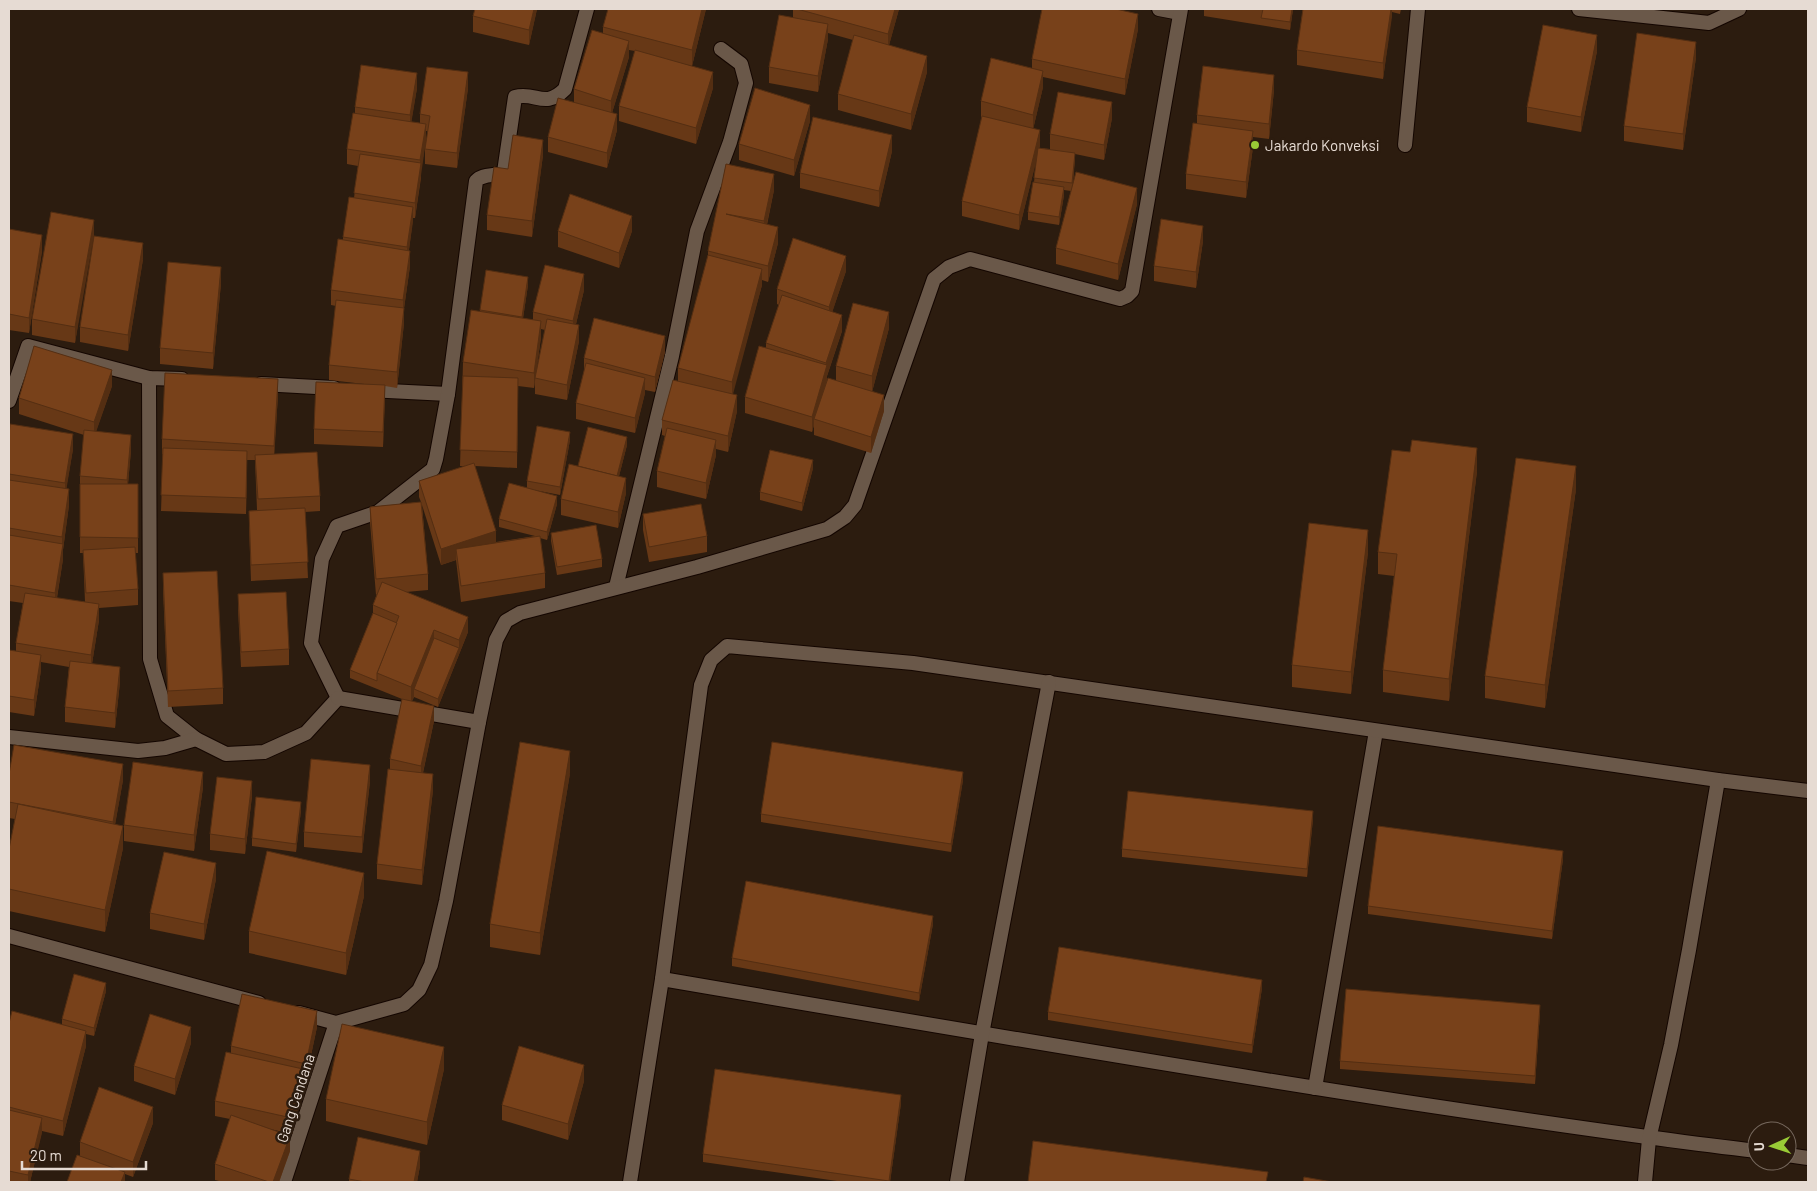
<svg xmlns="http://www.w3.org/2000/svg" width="1817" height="1191" viewBox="0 0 1817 1191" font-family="Barlow,sans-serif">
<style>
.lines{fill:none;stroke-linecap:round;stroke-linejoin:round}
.minor-casing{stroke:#140600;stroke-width:16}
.minor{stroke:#6a5849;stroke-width:14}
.wall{fill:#673816}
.shaded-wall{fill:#542e12}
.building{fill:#78411a;stroke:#542e12}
.poi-dot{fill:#99cb36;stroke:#2c1c0f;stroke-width:2}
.labels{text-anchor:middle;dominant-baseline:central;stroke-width:5;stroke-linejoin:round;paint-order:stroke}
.poi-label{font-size:15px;fill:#e6dbd3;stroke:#2c1c0f;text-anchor:start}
.street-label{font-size:15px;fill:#e6dbd3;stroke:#2c1c0f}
</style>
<rect width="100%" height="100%" fill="#2c1c0f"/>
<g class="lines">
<g class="minor-casing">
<g id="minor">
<polyline points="1159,9 1180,13"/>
<polyline points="1579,9 1709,23 1739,9"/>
<polyline points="1405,145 1418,9"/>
<polyline points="149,378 150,659 167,716 196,739 226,754 264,752 306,733 338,698"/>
<polyline points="261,384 334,388"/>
<polyline points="368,390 448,394"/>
<polyline points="9,401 28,346 149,378 182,379"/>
<polyline points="616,587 672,356 697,231 730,142 746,83 741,64 721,49"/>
<path d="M 338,698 L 311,643 L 322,559 L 337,526 L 378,512 L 433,469 L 436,459 L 448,394 L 476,181 C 483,173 495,177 504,172 L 515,97 C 536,91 544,110 565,89 L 587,9"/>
<polyline points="338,698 479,722"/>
<polyline points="9,737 138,751 165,748 196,739"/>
<polyline points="1718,780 1808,791"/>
<polyline points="9,936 259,1003"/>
<path d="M 662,979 C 907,1021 1153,1063 1399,1101 C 1518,1119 1637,1137 1757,1151"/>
<polyline points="299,1013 336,1023 404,1004 419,990 431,965 446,901 479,722 496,640 506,621 520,613 697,567 827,529 845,517 855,505 934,279 949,267 970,259 1120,299 1127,296 1132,291 1181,9"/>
<polyline points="1315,1088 1376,731"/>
<polyline points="1787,1155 1808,1158"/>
<polyline points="284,1182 336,1023"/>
<polyline points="630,1182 662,979 701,685 711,660 727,646 913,663 1718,780 1689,950 1671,1045 1649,1139 1645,1182"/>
<polyline points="957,1182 982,1034 1049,682"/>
</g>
</g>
<use href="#minor" class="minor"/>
</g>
<g class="wall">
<polygon points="475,9 537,9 529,45 473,32 473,16"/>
<polygon points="706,9 692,66 680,63 713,88 696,144 619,121 619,106 635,51 629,50 629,57 612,113 617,130 607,168 548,152 548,137 574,102 574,89 603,33 603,27"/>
<polygon points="793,9 899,9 889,45 927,72 911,130 838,110 838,94 853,40 828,33 828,39 818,92 769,83 769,67 793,18"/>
<polygon points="1204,9 1293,9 1290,30 1204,16"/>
<polygon points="1303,9 1401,9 1400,14 1392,12 1383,79 1297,65 1297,50"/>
<polygon points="1138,29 1125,95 1043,77 1043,87 1033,129 1040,146 1039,148 1050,149 1050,134 1112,118 1104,160 1075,154 1073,184 1137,204 1118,280 1056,264 1056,248 1071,191 1064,190 1064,195 1059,225 1028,220 1028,212 1034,182 1037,157 1019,230 962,216 962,201 982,117 981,117 981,101 1032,68 1032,59"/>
<polygon points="1597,51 1581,132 1527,122 1527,107"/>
<polygon points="1696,57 1683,150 1624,141 1624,126"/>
<polygon points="417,88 411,122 420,123 420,114 468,88 457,168 425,164 425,149 428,131 426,131 426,140 421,170 421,178 415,218 413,218 409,250 410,266 404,308 404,323 397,388 385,386 383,447 314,444 314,429 364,384 329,380 329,365 336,306 331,305 331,290 343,240 343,237 354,198 358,166 347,164 347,149 355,113 355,107"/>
<polygon points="1274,90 1269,139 1253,137 1253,147 1246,198 1186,189 1186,174 1197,124 1197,115"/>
<polygon points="810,121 794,176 739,160 739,144"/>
<polygon points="892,151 879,207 800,188 800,173"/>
<polygon points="543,155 532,237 487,230 487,215"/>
<polygon points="726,164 774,190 767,225 778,243 768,282 762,280 762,285 732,394 737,411 728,452 716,449 716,455 706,499 657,487 657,471 665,436 662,435 662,420 678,381 678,368 708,258 708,251"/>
<polygon points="94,220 75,343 32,335 32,319"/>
<polygon points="9,229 42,251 29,333 9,330"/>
<polygon points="558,231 632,231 619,268 558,247"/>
<polygon points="1203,241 1196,288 1154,281 1154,266"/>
<polygon points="143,259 128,351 80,342 80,327"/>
<polygon points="846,271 832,312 842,331 827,376 827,381 836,380 836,366 889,328 872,392 884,411 871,453 814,435 814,425 812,432 745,413 745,397 766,348 766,343 779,305 777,304 777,289"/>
<polygon points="221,283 213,369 160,364 160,348"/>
<polygon points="528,285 523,318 533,320 533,312 584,290 576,324 579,341 567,400 535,394 535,378 545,330 541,329 541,337 534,388 518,386 517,468 475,466 496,542 535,536 499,527 499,519 527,488 527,481 570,440 560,495 534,490 557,504 547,540 540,538 545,573 545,588 461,602 456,560 441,565 422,505 428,574 428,590 406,592 468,632 438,707 414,697 412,701 434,721 423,773 433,790 422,885 377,879 377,864 390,769 390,759 402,699 350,678 350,670 373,613 373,605 377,594 376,595 370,522 370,507 421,502 419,497 419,481 466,466 460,466 463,362 480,310"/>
<polygon points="665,352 655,392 645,390 645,393 635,433 576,419 576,403 584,373 584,358"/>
<polygon points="112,386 96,431 131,450 128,484 138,484 138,553 135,553 138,589 138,605 99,608 99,620 92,664 120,682 115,728 65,722 65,707 69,667 41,662 41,670 34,716 9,712 9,650 16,651 16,643 23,603 9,601 9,436 73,449 66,489 69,505 63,550 63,559 57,598 85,602 83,553 80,553 80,476 84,435 19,414 19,398"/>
<polygon points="278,395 274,454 320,496 320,511 305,512 308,578 251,581 249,526 249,511 257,510 255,460 247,460 246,514 161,511 163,454 162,454 162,439"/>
<polygon points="627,445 619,476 626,493 618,528 561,515 561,499 578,467"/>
<polygon points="813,468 802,511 760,500 760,492"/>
<polygon points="1477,471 1449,701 1383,692 1383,670 1394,576 1378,574 1378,552"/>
<polygon points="1576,489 1545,708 1485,698 1485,676"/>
<polygon points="643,514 707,536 707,552 649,562 643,530"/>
<polygon points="551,533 602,559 602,567 557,575 551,541"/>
<polygon points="1368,552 1351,694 1292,687 1292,665"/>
<polygon points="163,573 223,688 223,704 168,707 163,589"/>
<polygon points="238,594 289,649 289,665 241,667 238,610"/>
<polygon points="570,773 540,955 490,947 490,924"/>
<polygon points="9,774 123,780 115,824 123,848 105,932 9,911 9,849 15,819 9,818"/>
<polygon points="963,780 951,852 761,822 761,814"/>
<polygon points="370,781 362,853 304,847 304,832"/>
<polygon points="203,787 194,851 124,841 124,825"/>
<polygon points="252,796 245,854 210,850 210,834"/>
<polygon points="301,810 296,852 252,846 252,838"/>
<polygon points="1313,819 1307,877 1122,857 1122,849"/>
<polygon points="1563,859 1552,939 1368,914 1368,906"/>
<polygon points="216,879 204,940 150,929 150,913"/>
<polygon points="364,896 346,975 249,953 249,931"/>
<polygon points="933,924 919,1001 732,966 732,958"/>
<polygon points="1262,988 1252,1053 1048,1020 1048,1012"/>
<polygon points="106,991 94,1036 86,1034 86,1046 63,1136 42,1131 30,1182 9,1182 9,1023 62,1025 62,1019"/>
<polygon points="1540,1013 1535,1084 1340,1069 1340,1061"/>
<polygon points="317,1027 306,1079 303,1079 303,1085 292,1134 270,1129 290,1151 279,1182 223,1182 215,1180 215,1164 230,1119 215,1116 215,1101 231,1053 231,1046"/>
<polygon points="191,1043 175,1095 134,1081 134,1066"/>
<polygon points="444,1069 427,1145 326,1121 326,1099"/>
<polygon points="584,1081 568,1140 502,1120 502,1105"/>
<polygon points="901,1103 890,1182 844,1182 703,1162 703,1154"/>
<polygon points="153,1123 133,1177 125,1174 125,1182 80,1156 80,1142"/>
<polygon points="420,1166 417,1182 349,1182 349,1179"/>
</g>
<g class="shaded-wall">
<polygon points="534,9 537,9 529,45 529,30"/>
<polygon points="702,9 706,9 692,66 692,50"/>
<polygon points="895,9 899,9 888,49 888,34"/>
<polygon points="1292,9 1293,9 1290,30 1290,22"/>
<polygon points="1391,9 1392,9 1392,17 1383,79 1383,63"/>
<polygon points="1138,14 1138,29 1125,95 1125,79"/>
<polygon points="828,24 828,39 818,92 818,76"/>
<polygon points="1597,35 1597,51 1581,132 1581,117"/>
<polygon points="629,41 629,57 611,116 611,101"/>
<polygon points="1696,42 1696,57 1683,150 1683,134"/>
<polygon points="927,56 927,72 911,130 911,114"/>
<polygon points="1043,71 1043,87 1033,130 1033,115"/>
<polygon points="468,72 468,88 457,168 457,153"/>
<polygon points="713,72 713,88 696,144 696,128"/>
<polygon points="417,73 417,88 410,131 410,115"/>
<polygon points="1274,75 1274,90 1269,139 1269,124"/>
<polygon points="1112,102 1112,118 1104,160 1104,145"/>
<polygon points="810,105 810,121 794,176 794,160"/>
<polygon points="617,114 617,130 607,168 607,153"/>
<polygon points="426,124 426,140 415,218 415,203 420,168 420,160"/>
<polygon points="1040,130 1040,146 1019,230 1019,215"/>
<polygon points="1253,131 1253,147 1246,198 1246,182"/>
<polygon points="892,135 892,151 879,207 879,191"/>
<polygon points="543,140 543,155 532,237 532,221"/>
<polygon points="1075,153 1075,161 1072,191 1072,183"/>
<polygon points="774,174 774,190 764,237 764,221"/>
<polygon points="1064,187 1064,195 1059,225 1059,217"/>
<polygon points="1137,188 1137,204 1118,280 1118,264"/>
<polygon points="413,207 413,222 407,262 407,247"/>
<polygon points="632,216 632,231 619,268 619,253"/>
<polygon points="94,220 94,236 75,343 75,327"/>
<polygon points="1203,226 1203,241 1196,288 1196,272"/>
<polygon points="778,227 778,243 768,282 768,266"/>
<polygon points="42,235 42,251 29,333 29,318"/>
<polygon points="143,243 143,259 128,351 128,335"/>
<polygon points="410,251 410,266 403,316 403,300"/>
<polygon points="846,256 846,271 829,322 829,307"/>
<polygon points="221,267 221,283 213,369 213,353"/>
<polygon points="762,269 762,285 732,398 732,382"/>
<polygon points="584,274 584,290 573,337 573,321"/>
<polygon points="528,277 528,285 522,325 522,317"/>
<polygon points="404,308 404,323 397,388 397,372"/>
<polygon points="889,312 889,328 872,392 872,376"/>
<polygon points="842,315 842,331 827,376 827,381 814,419 814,425 812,432 812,417 826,368 826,363"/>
<polygon points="541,321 541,337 534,388 534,373"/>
<polygon points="579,325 579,341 567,400 567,385"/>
<polygon points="665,336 665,352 655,392 655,377"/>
<polygon points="112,370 112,386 94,438 94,422"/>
<polygon points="645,378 645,393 635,433 635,418"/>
<polygon points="278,379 278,395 274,461 274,446"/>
<polygon points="385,385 385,401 383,447 383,432"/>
<polygon points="737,395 737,411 728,452 728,436"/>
<polygon points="884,395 884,411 871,453 871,437"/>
<polygon points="570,432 570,440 560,495 560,487"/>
<polygon points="73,434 73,449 65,498 65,483"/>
<polygon points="131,435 131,450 127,496 127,480"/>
<polygon points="627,437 627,445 617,484 617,476"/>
<polygon points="716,440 716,455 706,499 706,483"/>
<polygon points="1477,448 1477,471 1449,701 1449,679"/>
<polygon points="247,451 247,467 246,514 246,498"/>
<polygon points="813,460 813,468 802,511 802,503"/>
<polygon points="1576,466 1576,489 1545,708 1545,685"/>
<polygon points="626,478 626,493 618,528 618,512"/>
<polygon points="69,489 69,505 63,550 63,559 55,609 55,593 62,546 62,537"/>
<polygon points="557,496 557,504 547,540 547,532"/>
<polygon points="1368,530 1368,552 1351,694 1351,672"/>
<polygon points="496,531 496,547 456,549 456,560 441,565 441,549"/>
<polygon points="99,604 99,620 91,670 91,655"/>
<polygon points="468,617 468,632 438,707 438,699 459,648 459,640"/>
<polygon points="434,630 434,646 414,689 414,697 411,703 411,687"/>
<polygon points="41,655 41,670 34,716 34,700"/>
<polygon points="120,667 120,682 115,728 115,713"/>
<polygon points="434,706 434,721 421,781 421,766"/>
<polygon points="570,751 570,773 540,955 540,933"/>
<polygon points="123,764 123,780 113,837 113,822"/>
<polygon points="370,765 370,781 362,853 362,837"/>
<polygon points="203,772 203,787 194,851 194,835"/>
<polygon points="963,772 963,780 951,852 951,844"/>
<polygon points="433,774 433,790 422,885 422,870"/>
<polygon points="252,781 252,796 245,854 245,839"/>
<polygon points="301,802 301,810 296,852 296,844"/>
<polygon points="1313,811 1313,819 1307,877 1307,869"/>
<polygon points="123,826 123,848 105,932 105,910"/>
<polygon points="1563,851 1563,859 1552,939 1552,931"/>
<polygon points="216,863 216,879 204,940 204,924"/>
<polygon points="364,873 364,896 346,975 346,953"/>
<polygon points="933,916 933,924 919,1001 919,993"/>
<polygon points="1262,980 1262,988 1252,1053 1252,1045"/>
<polygon points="106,983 106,991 94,1036 94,1028"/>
<polygon points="1540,1005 1540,1013 1535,1084 1535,1076"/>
<polygon points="317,1011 317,1027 306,1079 306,1064"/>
<polygon points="191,1027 191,1043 175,1095 175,1079"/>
<polygon points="86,1031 86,1046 63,1136 63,1121"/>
<polygon points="444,1047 444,1069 427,1145 427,1122"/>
<polygon points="584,1065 584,1081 568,1140 568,1124"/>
<polygon points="303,1069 303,1085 292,1134 292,1118"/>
<polygon points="901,1095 901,1103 890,1182 889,1182"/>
<polygon points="153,1107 153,1123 133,1177 133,1162"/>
<polygon points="42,1118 42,1133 30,1182 28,1182 28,1175"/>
<polygon points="290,1136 290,1151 279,1182 273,1182"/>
<polygon points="420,1151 420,1166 417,1182 414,1182"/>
<polygon points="125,1172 125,1182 121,1182"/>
</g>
<g class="building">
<polygon points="475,9 534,9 529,30 473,16"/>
<polygon points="608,9 702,9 692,50 603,27"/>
<polygon points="797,9 895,9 888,34"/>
<polygon points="1042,9 1116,9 1138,14 1125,79 1032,59"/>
<polygon points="1263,9 1292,9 1290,22 1261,18"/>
<polygon points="1303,9 1391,9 1383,63 1297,50"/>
<polygon points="779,15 828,24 818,76 769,67"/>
<polygon points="1543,25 1597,35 1581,117 1527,107"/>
<polygon points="592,30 629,41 611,101 574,89"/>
<polygon points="1637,33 1696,42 1683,134 1624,126"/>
<polygon points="854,35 927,56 911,114 838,94"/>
<polygon points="635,50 713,72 696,128 619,106"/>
<polygon points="991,58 1043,71 1033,115 981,101"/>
<polygon points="361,65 417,73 410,115 355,107"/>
<polygon points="1203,66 1274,75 1269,124 1197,115"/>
<polygon points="427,67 468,72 457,153 425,149 430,116 420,114"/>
<polygon points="755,88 810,105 794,160 739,144"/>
<polygon points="1058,92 1112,102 1104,145 1050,134"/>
<polygon points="558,98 617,114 607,153 548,137"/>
<polygon points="353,113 426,124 420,160 347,149"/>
<polygon points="982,116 1040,130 1019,215 962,201"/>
<polygon points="813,117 892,135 879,191 800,173"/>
<polygon points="1193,123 1253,131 1246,182 1186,174"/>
<polygon points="513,135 543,140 532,221 487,215 494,167 508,169"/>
<polygon points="1038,148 1075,153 1072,183 1034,178"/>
<polygon points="360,154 421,163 415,203 354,193"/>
<polygon points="726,164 774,174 764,221 726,214 778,227 768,266 708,251"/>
<polygon points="1076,172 1137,188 1118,264 1056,248"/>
<polygon points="1033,182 1064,187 1059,217 1028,212"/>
<polygon points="570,194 632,216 619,253 558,231"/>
<polygon points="349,197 413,207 407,247 343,237"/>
<polygon points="51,212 94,220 75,327 32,319"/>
<polygon points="1161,219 1203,226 1196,272 1154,266"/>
<polygon points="9,229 42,235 29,318 9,314"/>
<polygon points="94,236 143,243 128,335 80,327"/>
<polygon points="793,238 846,256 829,307 777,289"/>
<polygon points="338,239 410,251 403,300 331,290"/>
<polygon points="708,255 762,269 732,382 678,368"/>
<polygon points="168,262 221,267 213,353 160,348"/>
<polygon points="545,265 584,274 573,321 533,312"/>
<polygon points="486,270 528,277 522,317 480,310"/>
<polygon points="782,295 842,315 826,363 766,343"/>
<polygon points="336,300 404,308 397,372 329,365"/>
<polygon points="853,303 889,312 872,376 836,366"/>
<polygon points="471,310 541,321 534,373 463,362"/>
<polygon points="594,318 665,336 655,377 584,358"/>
<polygon points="547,319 579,325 567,385 535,378"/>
<polygon points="34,346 112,370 94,422 19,398"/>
<polygon points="759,346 827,365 812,417 745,397"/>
<polygon points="586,363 645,378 635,418 576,403"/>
<polygon points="165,373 278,379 274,446 162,439"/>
<polygon points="463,376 518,378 517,452 460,450"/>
<polygon points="828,378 884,395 871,437 814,419"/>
<polygon points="673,380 737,395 728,436 662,420"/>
<polygon points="316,382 385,385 383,432 314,429"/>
<polygon points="10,424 73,434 65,483 9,474 9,436"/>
<polygon points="537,426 570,432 560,487 527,481"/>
<polygon points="588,427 627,437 617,476 578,466"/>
<polygon points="667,428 716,440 706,483 657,471"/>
<polygon points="84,430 131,435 127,480 80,476"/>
<polygon points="1412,440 1477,448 1449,679 1383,670 1397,554 1378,552 1392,450 1410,452"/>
<polygon points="163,448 247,451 246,498 161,495"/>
<polygon points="770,450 813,460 802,503 760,492"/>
<polygon points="317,452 320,496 258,499 255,455"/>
<polygon points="1516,458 1576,466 1545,685 1485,676"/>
<polygon points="474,463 496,531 441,549 419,481"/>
<polygon points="569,464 626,478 618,512 561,499"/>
<polygon points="9,480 69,489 62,537 9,528"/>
<polygon points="509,483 557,496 547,532 499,519"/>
<polygon points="80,484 138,484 138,538 80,537"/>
<polygon points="421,502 428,574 376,579 370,507"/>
<polygon points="701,504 707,536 649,547 643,514"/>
<polygon points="305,508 308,562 251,565 249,511"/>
<polygon points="1309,523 1368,530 1351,672 1292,665"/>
<polygon points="596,525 602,559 557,567 551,533"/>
<polygon points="9,535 63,544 55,593 9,585"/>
<polygon points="540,536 545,573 461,586 456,549"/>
<polygon points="135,547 138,589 86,593 83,550"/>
<polygon points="217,571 223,688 168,691 163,573"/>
<polygon points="382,582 468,617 459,640 434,630 411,687 377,673 399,616 373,605"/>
<polygon points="286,592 289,649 241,652 238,594"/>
<polygon points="25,593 99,604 91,655 16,643"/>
<polygon points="373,613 397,623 377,673 377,681 350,670"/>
<polygon points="434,638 459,648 438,699 414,689"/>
<polygon points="9,650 41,655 34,700 9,696"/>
<polygon points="70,661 120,667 115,713 65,707"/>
<polygon points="402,699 434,706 421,766 390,759"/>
<polygon points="520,742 570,751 540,933 490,924"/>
<polygon points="772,742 963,772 951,844 761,814"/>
<polygon points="14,745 123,764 113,822 9,802 9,774"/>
<polygon points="311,759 370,765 362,837 304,832"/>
<polygon points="133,762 203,772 194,835 124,825"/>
<polygon points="388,769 433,774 422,870 377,864"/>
<polygon points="217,777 252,781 245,839 210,834"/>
<polygon points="1128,791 1313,811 1307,869 1122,849"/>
<polygon points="256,797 301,802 296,844 252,838"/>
<polygon points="18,804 123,826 105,910 9,889 9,849"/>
<polygon points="1378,826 1563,851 1552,931 1368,906"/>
<polygon points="267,851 364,873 346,953 249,931"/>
<polygon points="164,852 216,863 204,924 150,913"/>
<polygon points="746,881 933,916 919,993 732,958"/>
<polygon points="1059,947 1262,980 1252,1045 1048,1012"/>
<polygon points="74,974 106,983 94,1028 62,1019"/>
<polygon points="1346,989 1540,1005 1535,1076 1340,1061"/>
<polygon points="242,994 317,1011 306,1064 231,1046"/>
<polygon points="12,1011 86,1031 63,1121 9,1107 9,1023"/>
<polygon points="150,1014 191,1027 175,1079 134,1066"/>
<polygon points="342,1024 444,1047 427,1122 326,1099"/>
<polygon points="519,1046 584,1065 568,1124 502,1105"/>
<polygon points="226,1052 303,1069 292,1118 215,1101"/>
<polygon points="715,1069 901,1095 889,1181 703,1154"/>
<polygon points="99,1087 153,1107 133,1162 80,1142"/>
<polygon points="9,1110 42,1118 28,1175 9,1171"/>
<polygon points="231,1115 290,1136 273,1182 269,1182 215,1164"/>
<polygon points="358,1137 420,1151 414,1182 365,1182 349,1179"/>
<polygon points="1033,1141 1268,1172 1266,1182 1028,1182"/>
<polygon points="77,1155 125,1172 121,1182 67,1182"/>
<polygon points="1304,1177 1332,1182 1303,1182"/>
</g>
<circle class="poi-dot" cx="1255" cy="145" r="5"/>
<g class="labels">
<g class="poi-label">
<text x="1265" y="145">Jakardo Konveksi</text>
</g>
<g class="street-label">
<text transform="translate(295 1098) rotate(-72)">Gang Cendana</text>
</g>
</g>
<rect width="1817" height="1191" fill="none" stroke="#e6dbd3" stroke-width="20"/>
<g transform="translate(1772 1146) rotate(267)"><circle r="24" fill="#2c1c0f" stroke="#76685d"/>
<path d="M0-4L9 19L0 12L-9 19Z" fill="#99cb36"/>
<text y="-8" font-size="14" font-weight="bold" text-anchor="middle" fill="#e6dbd3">U</text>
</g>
<path d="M22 1161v8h124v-8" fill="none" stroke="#e6dbd3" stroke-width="2.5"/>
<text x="30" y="1161" font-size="15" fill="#e6dbd3" stroke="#2c1c0f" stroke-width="4" paint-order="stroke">20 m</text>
</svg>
